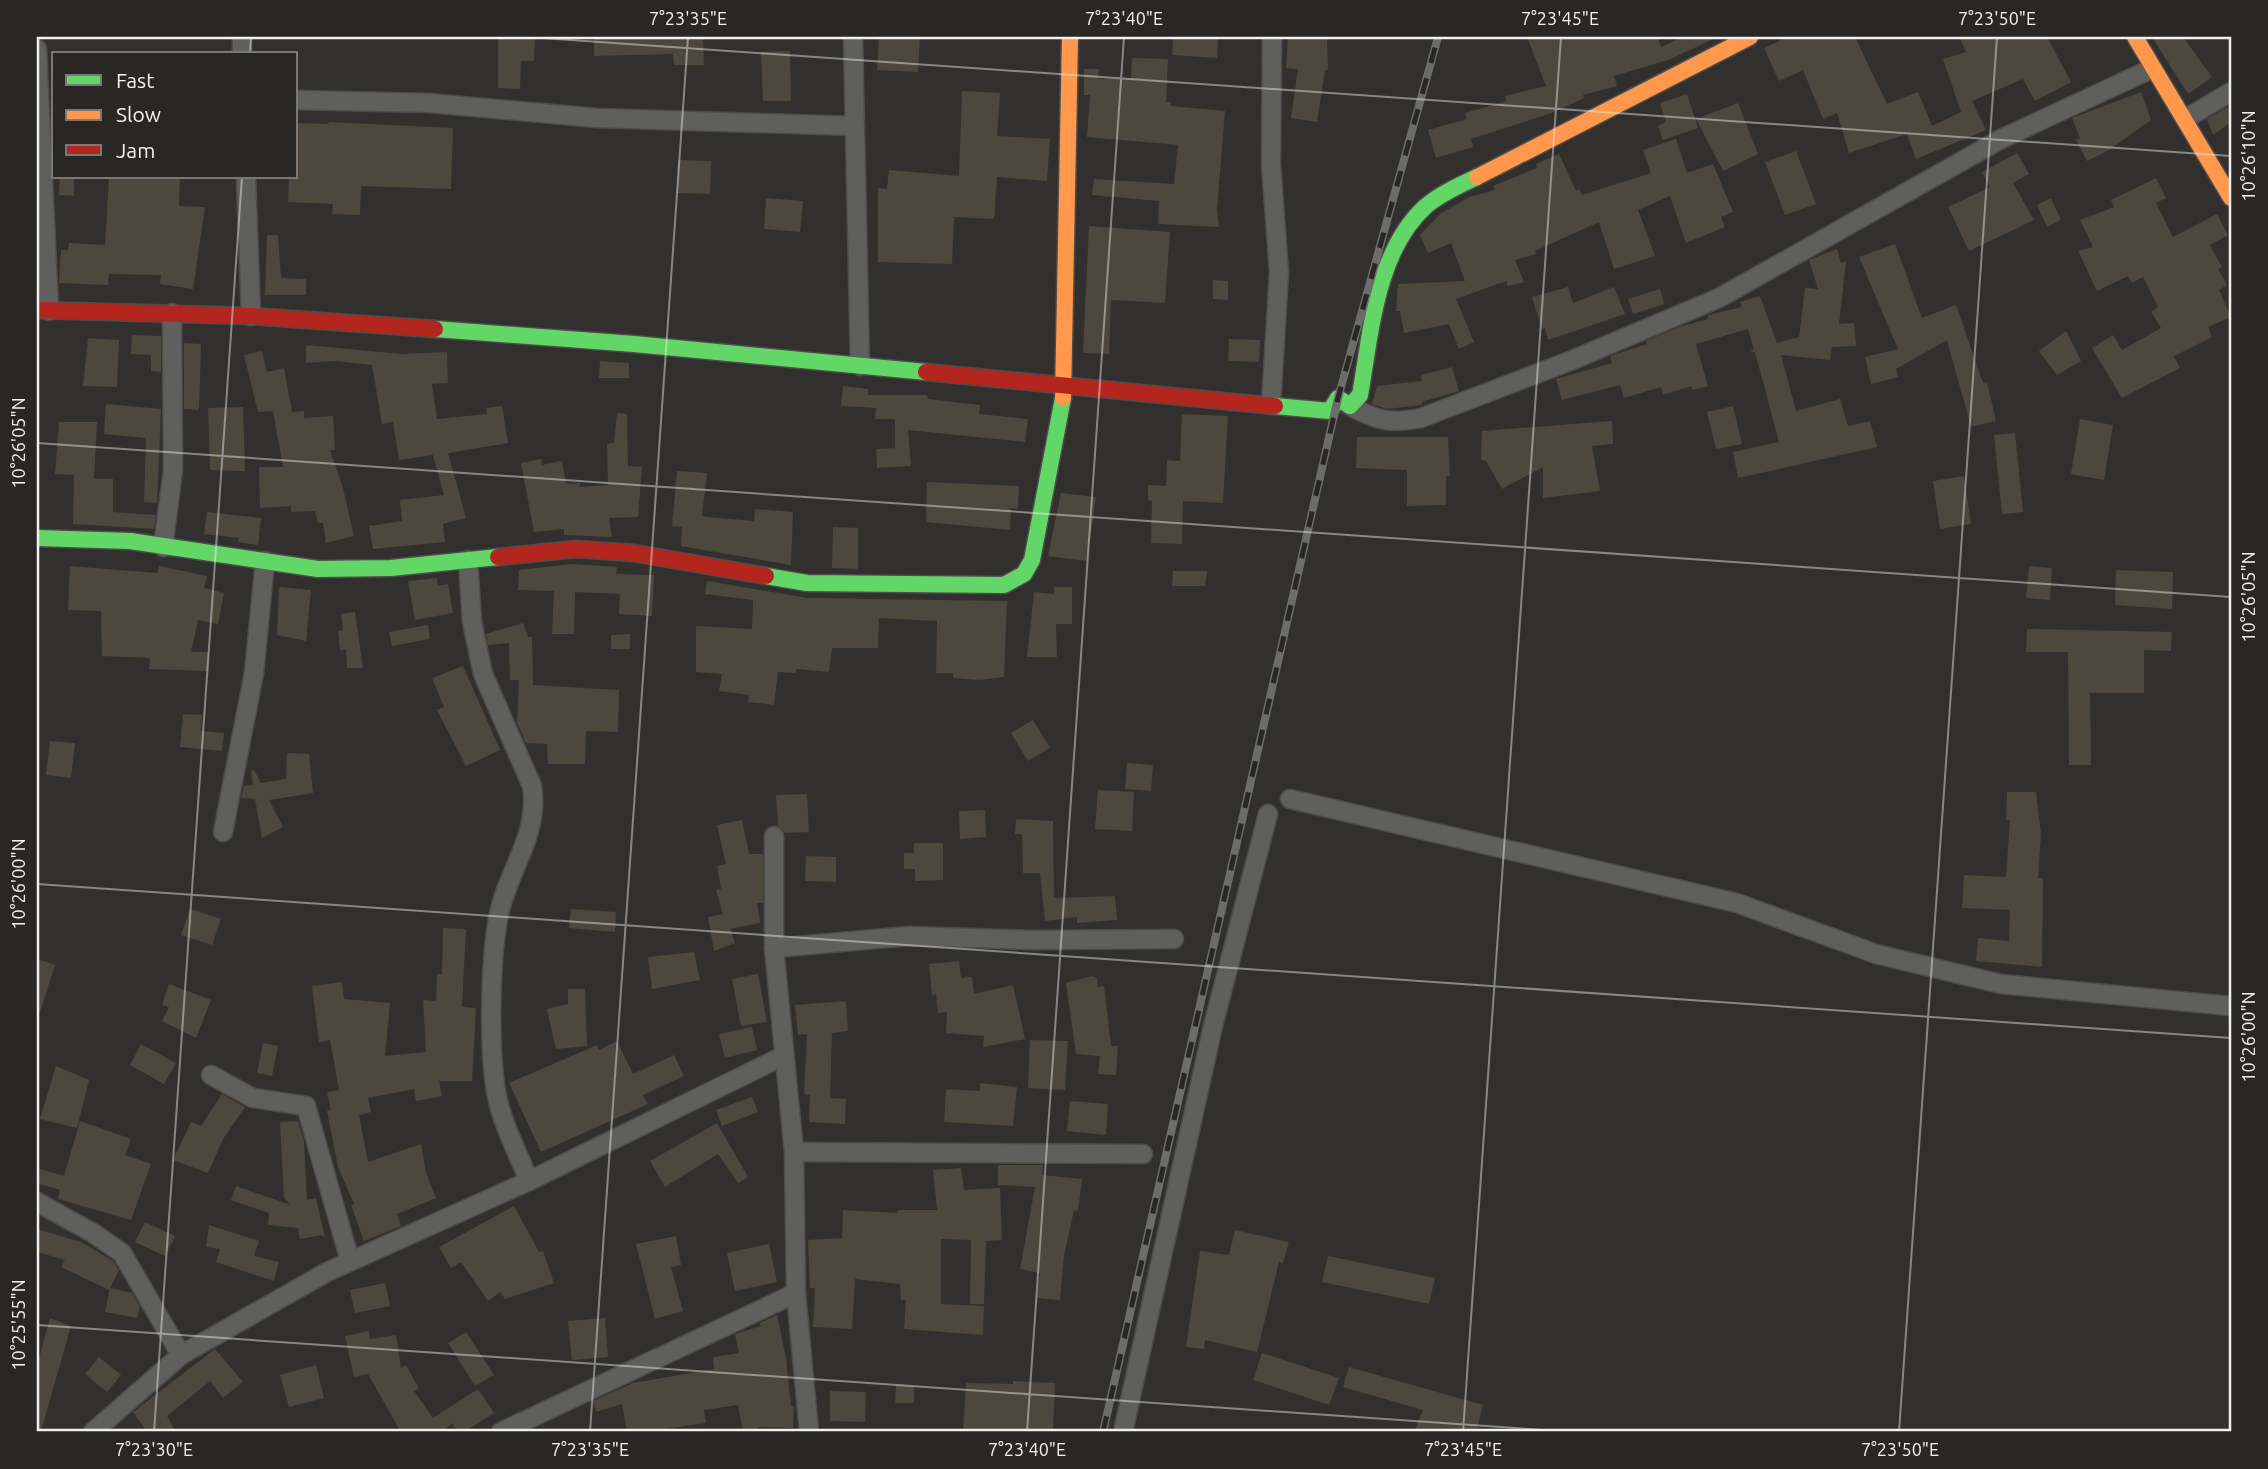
<svg xmlns="http://www.w3.org/2000/svg" width="2268" height="1469" viewBox="0 0 2268 1469" font-family="Ubuntu,sans-serif">
<style>
.building{fill:#4c483e}
.lines{fill:none;stroke-linecap:round;stroke-linejoin:round}
.street-casing{stroke:#4d4c4a;stroke-width:21}
.fast-casing{stroke:#4d4c4a;stroke-width:19}
.slow-casing{stroke:#4d4c4a;stroke-width:19}
.jam-casing{stroke:#4d4c4a;stroke-width:19}
.street{stroke:#5f5f5e;stroke-width:18}
.fast{stroke:#63d668;stroke-width:16}
.slow{stroke:#ff974d;stroke-width:16}
.jam{stroke:#b3261e;stroke-width:16}
.rail-casing{stroke:#6c6c6a;stroke-width:8}
.rail{stroke:#282724;stroke-width:5;stroke-dasharray:16;stroke-linecap:butt}
.ticks{fill:none;stroke:#f2f1ef;stroke-width:2;stroke-opacity:0.45}
.neatline{fill:none;stroke:#f2f1ef;stroke-width:2.5}
.ticks-label{font-size:18px;text-anchor:middle;fill:#f2f1ef}
</style>
<rect width="100%" height="100%" fill="#31302e"/>
<g class="building">
<polygon points="498,37 535,37 534,61 521,61 520,89 498,88"/>
<polygon points="594,37 703,37 704,65 674,65 673,54 594,56"/>
<polygon points="879,37 920,37 918,72 877,70"/>
<polygon points="1173,37 1218,37 1217,58 1172,55"/>
<polygon points="1288,37 1327,37 1328,70 1325,70 1317,122 1291,118 1298,69 1286,68"/>
<polygon points="1527,37 1658,37 1661,47 1683,37 1718,37 1668,60 1614,76 1617,86 1583,95 1584,98 1552,113 1471,139 1473,147 1436,158 1428,130 1467,119 1465,113 1507,101 1505,96 1546,86"/>
<polygon points="1788,37 1855,37 1887,104 1918,92 1932,126 1961,112 1943,59 1966,52 1959,37 2047,37 2071,82 2035,101 2023,79 1972,101 1986,130 1916,159 1907,134 1849,153 1837,113 1823,119 1803,70 1779,81 1764,48"/>
<polygon points="2152,37 2183,37 2212,77 2188,94"/>
<polygon points="790,51 791,101 763,101 761,52"/>
<polygon points="1132,58 1168,59 1166,102 1171,102 1171,106 1225,111 1217,210 1219,227 1158,224 1159,201 1092,195 1094,179 1174,184 1178,145 1087,137 1090,95 1084,95 1084,69 1099,69 1098,79 1131,79"/>
<polygon points="962,91 1000,93 997,136 1050,139 1047,181 997,177 994,219 954,217 952,264 878,262 878,188 887,189 889,170 959,176"/>
<polygon points="2141,92 2151,120 2109,150 2087,161 2076,140 2080,138 2072,118"/>
<polygon points="1687,94 1698,128 1663,140 1658,126 1666,122 1660,103"/>
<polygon points="1738,103 1758,154 1723,171 1696,119"/>
<polygon points="2231,105 2231,122 2213,135 2207,119"/>
<polygon points="329,122 453,128 451,189 361,186 360,215 332,214 333,204 288,202 289,177 296,177 296,123 328,124"/>
<polygon points="1676,139 1687,173 1713,164 1733,212 1721,217 1725,227 1686,243 1670,196 1638,210 1655,256 1614,269 1599,222 1535,251 1536,254 1515,260 1524,282 1508,286 1506,281 1456,299 1474,342 1459,349 1449,324 1404,333 1400,311 1396,311 1398,284 1465,281 1451,243 1428,253 1420,235 1440,214 1469,197 1495,190 1493,186 1537,168 1536,164 1559,154 1576,191 1579,189 1582,195 1651,173 1643,150"/>
<polygon points="1796,151 1816,204 1785,215 1765,162"/>
<polygon points="2017,153 2029,174 2013,183 2034,220 1969,251 1948,207 1990,187 1982,172"/>
<polygon points="678,160 711,161 710,194 677,193"/>
<polygon points="60,177 74,177 74,196 59,195"/>
<polygon points="109,177 180,177 179,206 205,207 193,289 160,284 161,275 109,274 108,285 59,283 61,250 68,250 69,243 105,245"/>
<polygon points="2156,178 2166,198 2156,203 2173,237 2217,214 2228,235 2210,245 2222,267 2218,269 2227,285 2219,290 2231,317 2208,327 2212,337 2174,356 2180,368 2122,398 2092,348 2113,335 2122,350 2161,328 2151,312 2158,307 2143,277 2132,283 2128,276 2097,291 2078,251 2093,247 2080,220 2114,207 2111,200"/>
<polygon points="766,198 803,201 800,232 764,229"/>
<polygon points="2051,198 2061,220 2047,227 2037,205"/>
<polygon points="1089,226 1170,232 1165,303 1111,300 1109,354 1083,353"/>
<polygon points="267,235 278,235 281,278 306,279 306,295 265,295"/>
<polygon points="1895,244 1922,318 1956,305 1983,383 1987,382 1996,421 1971,427 1947,340 1896,369 1898,377 1871,384 1865,357 1898,349 1859,257"/>
<polygon points="1837,249 1841,263 1846,261 1839,324 1854,323 1856,346 1832,347 1830,360 1781,355 1796,411 1840,399 1848,426 1870,421 1877,447 1738,478 1733,452 1779,442 1755,352 1750,351 1754,349 1748,329 1696,344 1708,386 1693,390 1691,386 1663,395 1661,387 1624,398 1620,385 1562,400 1556,379 1612,363 1610,356 1647,344 1646,341 1682,326 1708,319 1708,315 1742,307 1740,302 1760,296 1777,343 1799,337 1805,288 1818,289 1809,260"/>
<polygon points="1213,280 1228,281 1228,300 1213,299"/>
<polygon points="1568,287 1573,303 1614,287 1625,314 1548,340 1545,328 1542,329 1532,297"/>
<polygon points="1660,289 1664,304 1633,314 1628,299"/>
<polygon points="2066,331 2081,361 2057,375 2039,351"/>
<polygon points="132,335 161,336 161,372 151,371 151,355 131,354"/>
<polygon points="88,338 119,340 117,387 83,386"/>
<polygon points="1229,339 1260,340 1259,362 1228,361"/>
<polygon points="184,343 201,344 199,410 184,409"/>
<polygon points="306,345 401,354 447,352 448,383 432,384 437,419 487,414 486,408 502,406 508,443 448,453 466,518 443,524 445,542 373,549 369,526 402,521 400,500 444,495 433,455 399,460 393,422 382,424 372,365 335,361 306,363"/>
<polygon points="262,351 267,372 284,368 292,412 304,411 304,418 333,416 335,450 330,450 343,488 354,536 326,543 323,523 318,523 315,511 291,512 291,506 260,508 259,467 283,467 273,411 258,412 244,355"/>
<polygon points="600,361 629,363 629,378 599,378"/>
<polygon points="1452,367 1459,391 1422,402 1422,405 1387,409 1372,404 1377,386 1422,381 1421,375"/>
<polygon points="843,386 868,389 868,395 927,395 928,399 980,405 979,414 1028,419 1025,442 908,430 911,466 877,468 876,449 895,448 895,419 875,419 876,408 841,406"/>
<polygon points="106,404 161,409 157,503 144,502 146,438 104,434"/>
<polygon points="1733,406 1742,444 1716,449 1707,412"/>
<polygon points="243,407 245,471 210,470 208,408"/>
<polygon points="617,413 627,414 628,466 642,467 638,517 609,518 612,537 564,535 564,529 534,532 521,463 541,459 542,465 562,461 566,484 580,483 580,487 608,485 607,444 614,443"/>
<polygon points="1182,414 1228,416 1223,503 1183,501 1182,544 1151,543 1152,501 1148,500 1148,485 1166,486 1167,460 1180,461"/>
<polygon points="2080,419 2113,425 2104,480 2071,474"/>
<polygon points="1612,421 1613,444 1592,446 1600,491 1543,498 1543,467 1502,489 1486,461 1481,460 1482,431"/>
<polygon points="59,422 97,422 94,479 113,479 113,512 156,515 154,529 73,524 74,475 55,474"/>
<polygon points="2015,433 2023,512 2002,514 1994,435"/>
<polygon points="1357,437 1448,437 1450,476 1446,476 1446,505 1407,506 1407,470 1356,468"/>
<polygon points="677,471 707,473 702,516 706,517 754,521 755,509 793,512 791,565 681,546 682,527 672,526"/>
<polygon points="1964,476 1971,524 1940,529 1933,481"/>
<polygon points="927,482 1019,486 1018,509 1011,508 1010,530 926,522"/>
<polygon points="1061,493 1096,497 1087,561 1048,556"/>
<polygon points="207,512 261,518 258,545 238,542 239,538 204,534"/>
<polygon points="833,527 858,528 858,569 832,568"/>
<polygon points="572,564 617,567 616,574 654,575 652,616 619,614 620,594 575,592 574,634 552,634 554,591 518,590 519,570"/>
<polygon points="70,566 157,573 159,566 207,576 204,588 224,593 218,624 198,620 191,652 209,652 208,671 149,669 150,658 102,656 101,611 68,610"/>
<polygon points="2029,566 2052,568 2050,600 2026,598"/>
<polygon points="2116,570 2173,572 2172,609 2115,605"/>
<polygon points="1173,571 1207,571 1205,586 1172,586"/>
<polygon points="437,578 438,586 448,584 453,613 415,620 408,581"/>
<polygon points="707,581 807,598 1007,601 1004,677 979,680 953,678 953,673 936,673 937,621 879,618 878,648 832,648 829,672 796,669 796,673 778,672 774,705 748,702 749,695 719,691 722,674 696,672 696,626 752,629 753,600 705,594"/>
<polygon points="279,587 311,590 306,641 277,635"/>
<polygon points="1054,587 1072,587 1072,624 1056,624 1057,657 1027,657 1034,592 1054,594"/>
<polygon points="355,612 363,668 347,668 346,650 340,650 338,631 343,630 341,614"/>
<polygon points="523,623 528,637 532,637 533,685 619,690 618,732 586,731 585,764 548,764 547,744 526,743 517,723 519,680 510,680 509,643 488,645 486,634"/>
<polygon points="428,625 430,639 392,646 389,632"/>
<polygon points="2027,629 2172,632 2171,651 2144,650 2144,693 2090,693 2091,765 2069,765 2068,652 2026,652"/>
<polygon points="630,634 630,649 611,649 611,635"/>
<polygon points="463,666 500,750 466,766 437,710 444,707 432,678"/>
<polygon points="183,714 202,715 201,731 224,733 222,751 180,747"/>
<polygon points="1033,720 1050,748 1028,761 1011,733"/>
<polygon points="50,741 75,743 71,778 46,775"/>
<polygon points="287,753 309,754 313,793 269,800 283,827 262,838 255,799 241,798 244,786 253,785 251,771 254,770 261,783 286,779"/>
<polygon points="1127,763 1153,765 1151,791 1125,789"/>
<polygon points="1098,790 1134,792 1132,831 1095,829"/>
<polygon points="2007,792 2036,792 2041,834 2038,878 2043,878 2042,967 1976,961 1978,938 2009,941 2010,910 1962,908 1964,875 2006,877 2010,820 2006,820"/>
<polygon points="807,794 809,832 785,833 778,826 776,795"/>
<polygon points="985,810 986,837 960,839 959,811"/>
<polygon points="1016,819 1053,821 1054,898 1115,896 1117,920 1077,923 1077,917 1045,921 1040,873 1023,873 1022,834 1015,834"/>
<polygon points="742,820 749,854 763,854 763,903 757,903 760,923 730,929 735,943 714,951 708,917 723,914 716,890 721,889 717,866 726,864 717,825"/>
<polygon points="914,843 943,843 943,880 915,881 915,869 904,869 904,853 914,853"/>
<polygon points="806,856 836,857 836,882 805,881"/>
<polygon points="190,909 221,919 212,945 181,935"/>
<polygon points="571,909 616,912 615,932 569,928"/>
<polygon points="443,928 466,929 462,1007 476,1008 472,1081 439,1081 442,1096 416,1101 414,1089 368,1098 371,1112 359,1115 368,1162 421,1144 426,1173 436,1198 397,1214 401,1226 364,1241 351,1205 354,1204 338,1167 327,1111 331,1110 327,1092 339,1090 330,1040 319,1042 312,986 342,982 344,999 390,1003 385,1056 426,1052 423,1000 436,1001 437,974 442,974"/>
<polygon points="694,952 700,980 652,989 648,957"/>
<polygon points="37,959 55,965 40,1012 37,1012"/>
<polygon points="959,961 961,978 972,977 974,994 1013,985 1025,1039 983,1047 984,1036 946,1033 947,1012 938,1013 936,994 932,995 929,964"/>
<polygon points="758,974 767,1022 741,1026 732,979"/>
<polygon points="1092,976 1097,978 1098,987 1104,986 1111,1046 1118,1046 1116,1075 1098,1074 1100,1056 1076,1054 1066,983"/>
<polygon points="169,984 211,1000 196,1038 162,1021 169,1007 162,1005"/>
<polygon points="568,989 585,989 587,1046 556,1049 547,1009 568,1004"/>
<polygon points="846,1001 848,1031 832,1033 830,1098 846,1099 845,1124 809,1122 810,1095 804,1094 807,1034 798,1035 795,1005"/>
<polygon points="752,1027 757,1050 725,1058 719,1034"/>
<polygon points="1030,1040 1068,1041 1065,1090 1028,1088"/>
<polygon points="617,1041 633,1074 674,1055 684,1076 643,1095 648,1104 541,1152 509,1083 597,1045 599,1050"/>
<polygon points="263,1043 278,1046 272,1076 257,1073"/>
<polygon points="141,1044 176,1063 164,1084 130,1065"/>
<polygon points="56,1066 89,1080 77,1128 40,1119"/>
<polygon points="980,1083 1017,1087 1013,1126 944,1122 946,1089 980,1091"/>
<polygon points="222,1094 245,1107 223,1139 208,1173 173,1160 191,1122 201,1126"/>
<polygon points="752,1097 758,1112 722,1126 716,1110"/>
<polygon points="1070,1101 1108,1104 1106,1135 1067,1131"/>
<polygon points="80,1121 131,1139 125,1155 151,1164 131,1220 58,1199 60,1190 37,1183 37,1168 64,1176"/>
<polygon points="298,1121 304,1141 307,1200 316,1198 325,1238 322,1235 300,1239 298,1228 268,1225 269,1213 231,1200 236,1186 291,1205 284,1198 280,1122"/>
<polygon points="717,1123 748,1177 738,1183 718,1154 665,1187 650,1161"/>
<polygon points="998,1165 1043,1165 1042,1175 1082,1179 1078,1211 1074,1210 1064,1255 1060,1300 1037,1298 1040,1273 1020,1269 1035,1187 998,1185"/>
<polygon points="961,1168 964,1190 1000,1188 1002,1240 986,1241 984,1304 970,1304 971,1240 941,1239 941,1304 984,1306 983,1335 904,1329 906,1300 901,1300 900,1284 855,1279 852,1329 813,1327 815,1288 810,1288 808,1240 842,1238 843,1210 898,1213 898,1210 937,1210 933,1170"/>
<polygon points="514,1206 539,1252 543,1251 554,1283 505,1299 500,1292 488,1301 461,1262 451,1268 439,1247"/>
<polygon points="145,1222 175,1236 165,1256 135,1242"/>
<polygon points="209,1225 259,1241 254,1256 279,1262 274,1281 216,1262 220,1249 206,1247"/>
<polygon points="37,1229 81,1242 113,1261 119,1270 109,1290 61,1267 65,1260 37,1252"/>
<polygon points="1235,1230 1289,1242 1283,1263 1279,1262 1257,1352 1205,1340 1204,1349 1186,1347 1200,1251 1229,1255"/>
<polygon points="676,1236 681,1265 671,1267 683,1311 655,1319 636,1244"/>
<polygon points="769,1244 777,1282 735,1291 727,1253"/>
<polygon points="1328,1256 1435,1278 1429,1304 1322,1282"/>
<polygon points="385,1283 390,1306 355,1313 350,1290"/>
<polygon points="110,1288 132,1293 140,1306 137,1318 105,1312"/>
<polygon points="777,1315 786,1358 791,1406 794,1406 793,1428 758,1427 759,1432 743,1432 738,1405 704,1410 706,1423 647,1432 627,1432 622,1404 596,1412 593,1401 633,1383 714,1369 713,1357 739,1353 735,1334 761,1326 760,1323"/>
<polygon points="50,1318 71,1326 41,1431 37,1430 37,1366"/>
<polygon points="605,1318 608,1357 572,1360 568,1321"/>
<polygon points="369,1331 370,1339 396,1335 401,1368 406,1365 419,1389 414,1391 433,1418 478,1389 494,1413 464,1432 458,1432 452,1423 443,1432 401,1432 368,1374 354,1377 345,1336"/>
<polygon points="466,1332 494,1375 475,1386 448,1343"/>
<polygon points="215,1349 243,1382 223,1398 210,1381 167,1416 176,1432 147,1432 133,1412"/>
<polygon points="1262,1353 1339,1378 1329,1405 1253,1380"/>
<polygon points="99,1357 121,1375 107,1392 85,1374"/>
<polygon points="316,1365 324,1398 289,1407 280,1375"/>
<polygon points="1349,1367 1483,1405 1476,1432 1414,1432 1423,1410 1343,1387"/>
<polygon points="1013,1381 1055,1383 1053,1432 963,1432 966,1383 1013,1384"/>
<polygon points="896,1385 914,1386 914,1403 895,1403"/>
<polygon points="830,1391 866,1392 865,1422 830,1421"/>
</g>
<g class="lines">
<g class="street-casing">
<g id="street">
<polyline points="242,37 242,54"/>
<polyline points="853,37 860,366"/>
<polyline points="37,49 49,311"/>
<polyline points="296,100 429,103 597,118 855,126"/>
<polyline points="2185,119 2231,92"/>
<polyline points="246,177 251,316"/>
<polyline points="1271,405 1279,272 1271,164 1272,37"/>
<path d="M 1350,406 C 1378,421 1390,424 1421,418 L 1570,361 L 1719,298 L 2001,139 L 2151,69"/>
<polyline points="163,547 173,470 172,313"/>
<path d="M 468,560 L 472,622 L 483,674 L 532,786 C 540,836 506,872 498,919 C 490,963 488,1058 498,1101 C 504,1128 519,1155 529,1181"/>
<polyline points="1290,799 1737,903 1876,954 2001,984 2231,1006"/>
<polyline points="223,832 254,673 265,561"/>
<polyline points="774,836 774,948 794,1152 796,1293 809,1432"/>
<polyline points="774,948 909,936 1034,940 1174,939"/>
<polyline points="211,1075 253,1098 306,1106 350,1261"/>
<polyline points="794,1152 1143,1154"/>
<polyline points="37,1202 93,1233 122,1253 181,1355"/>
<polyline points="93,1432 181,1355 327,1272 529,1181 783,1056"/>
<polyline points="501,1432 796,1293"/>
<polyline points="1123,1432 1213,1026 1268,814"/>
</g>
</g>
<g class="fast-casing">
<g id="fast">
<polyline points="435,329 634,344 926,372"/>
<path d="M 1275,406 L 1330,411 L 1338,398 L 1350,406 L 1360,395 C 1371,333 1376,251 1426,206 C 1440,194 1460,185 1477,177"/>
<polyline points="37,538 130,541 318,569 391,568 498,557"/>
<polyline points="766,576 807,583 1004,585 1024,574 1032,560 1063,398"/>
</g>
</g>
<g class="slow-casing">
<g id="slow">
<polyline points="2135,37 2231,198"/>
<polyline points="1477,177 1750,37"/>
<polyline points="1063,398 1070,37"/>
</g>
</g>
<g class="jam-casing">
<g id="jam">
<polyline points="37,310 251,316 435,329"/>
<polyline points="926,372 1275,406"/>
<polyline points="498,557 576,549 634,553 766,576"/>
</g>
</g>
<use href="#street" class="street"/>
<use href="#fast" class="fast"/>
<use href="#slow" class="slow"/>
<use href="#jam" class="jam"/>
<g class="rail-casing">
<polyline id="rail" points="1103,1432 1338,398 1438,37"/>
</g>
<use href="#rail" class="rail"/>
</g>
<path class="ticks" d="M 528,37 L 2231,156M 250,54 L 251,37M 37,443 L 2231,597M 37,884 L 2231,1038M 37,1325 L 1571,1432M 154,1432 L 242,177M 590,1432 L 688,37M 1027,1432 L 1124,37M 1463,1432 L 1561,37M 1899,1432 L 1997,37"/>
<rect width="2268" height="1469" fill="none" stroke="#282724" stroke-width="77"/>
<rect x="52" y="52" width="245" height="126" fill="#282724" stroke="#797875" stroke-width="2"/>
<rect x="66" y="75" width="35" height="10" fill="#63d668" stroke="#797875" stroke-width="2"/>
<text x="116" y="88" font-size="21" fill="#f2f1ef">Fast</text>
<rect x="66" y="110" width="35" height="10" fill="#ff974d" stroke="#797875" stroke-width="2"/>
<text x="116" y="122" font-size="21" fill="#f2f1ef">Slow</text>
<rect x="66" y="145" width="35" height="10" fill="#b3261e" stroke="#797875" stroke-width="2"/>
<text x="116" y="158" font-size="21" fill="#f2f1ef">Jam</text>
<rect x="38" y="38" width="2192" height="1392" class="neatline"/>
<g class="ticks-label">
<text x="688" y="25">7°23'35"E</text>
<text x="1124" y="25">7°23'40"E</text>
<text x="1560" y="25">7°23'45"E</text>
<text x="1997" y="25">7°23'50"E</text>
<text transform="translate(2249 156) rotate(-90)" y="6">10°26'10"N</text>
<text transform="translate(19 443) rotate(-90)" y="6">10°26'05"N</text>
<text transform="translate(2249 597) rotate(-90)" y="6">10°26'05"N</text>
<text transform="translate(19 884) rotate(-90)" y="6">10°26'00"N</text>
<text transform="translate(2249 1037) rotate(-90)" y="6">10°26'00"N</text>
<text transform="translate(19 1325) rotate(-90)" y="6">10°25'55"N</text>
<text x="154" y="1456">7°23'30"E</text>
<text x="590" y="1456">7°23'35"E</text>
<text x="1027" y="1456">7°23'40"E</text>
<text x="1463" y="1456">7°23'45"E</text>
<text x="1900" y="1456">7°23'50"E</text>
</g>
</svg>
